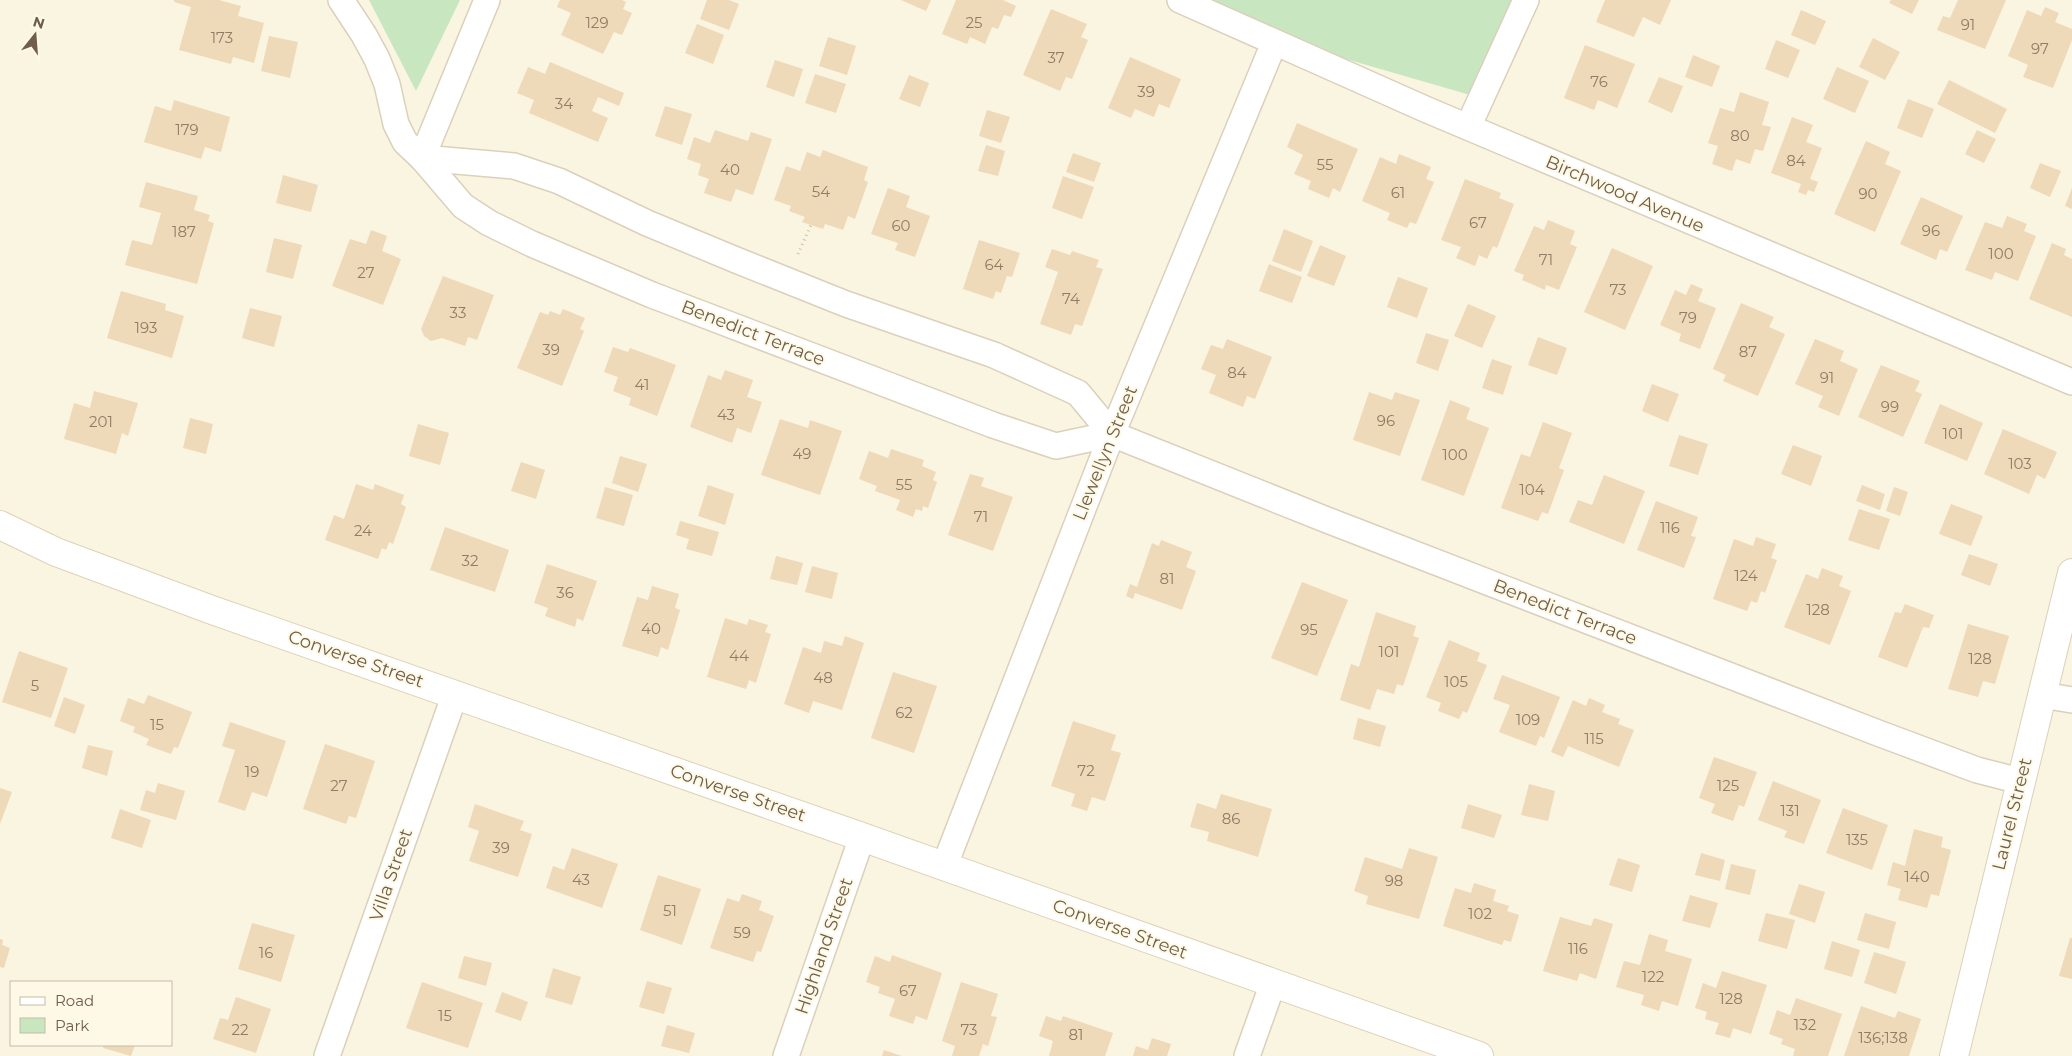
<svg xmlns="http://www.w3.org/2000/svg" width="2072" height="1056" viewBox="0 0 2072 1056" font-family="Montserrat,sans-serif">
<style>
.green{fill:#c8e6c0}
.building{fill:#eed9b9}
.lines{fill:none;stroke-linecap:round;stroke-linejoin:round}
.minor-casing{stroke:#dbd0bb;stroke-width:28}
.tertiary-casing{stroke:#dbd0bb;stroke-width:30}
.secondary-casing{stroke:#dfd2b8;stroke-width:30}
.path{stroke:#d2bc9d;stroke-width:3;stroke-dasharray:1 4;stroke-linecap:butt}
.minor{stroke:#fff;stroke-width:25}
.tertiary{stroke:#fff;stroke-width:28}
.secondary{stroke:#fff;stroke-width:28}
.labels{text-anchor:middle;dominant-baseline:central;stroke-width:4;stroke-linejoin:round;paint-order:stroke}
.number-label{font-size:15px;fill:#8f7d65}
.street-label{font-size:18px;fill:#6f5e49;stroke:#fef9e6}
</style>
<rect width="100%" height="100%" fill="#faf5e0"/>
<g class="green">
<polygon points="369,0 460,0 416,91"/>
<polygon points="1179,0 1519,0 1477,97 1208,19"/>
</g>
<g class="building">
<polygon points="174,0 219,0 241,6 238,16 264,23 254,63 233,57 231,64 179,50 191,7 174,2"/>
<polygon points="560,0 622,0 626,2 623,9 632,13 622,35 614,32 603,54 561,35 571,13 557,7"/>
<polygon points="707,0 729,0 739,4 729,30 700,19"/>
<polygon points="901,0 931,0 926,11"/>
<polygon points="956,0 1003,0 1016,6 1011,17 1004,15 998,29 992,27 985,44 970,37 967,44 942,34"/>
<polygon points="1605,0 1671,0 1660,25 1643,17 1634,37 1596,22"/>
<polygon points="1891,0 1919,0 1912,14 1889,3"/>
<polygon points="1958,0 2006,0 1985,49 1937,30 1943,16 1950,18"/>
<polygon points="2045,7 2059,13 2055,22 2072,29 2072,40 2053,88 2023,77 2028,65 2008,56 2027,10 2041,16"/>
<polygon points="1051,9 1087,24 1081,37 1088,40 1072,79 1066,77 1060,91 1023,75"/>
<polygon points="1801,10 1826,21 1815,45 1791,35"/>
<polygon points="697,24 724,35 713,64 685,53"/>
<polygon points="269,36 298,42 290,78 261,71"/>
<polygon points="828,37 856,46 847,75 819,66"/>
<polygon points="1873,38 1900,52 1885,80 1859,67"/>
<polygon points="1776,40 1800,50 1788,78 1765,69"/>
<polygon points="1585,45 1635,64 1617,108 1598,100 1594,110 1564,98"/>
<polygon points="1693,55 1720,66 1712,87 1685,77"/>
<polygon points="1130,57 1181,79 1169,108 1159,104 1154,117 1135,109 1131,118 1108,108"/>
<polygon points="775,60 803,69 794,97 766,87"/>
<polygon points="550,62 624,93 619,106 598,97 592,111 608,118 598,142 529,113 534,100 517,93 528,67 545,74"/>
<polygon points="1837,67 1869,81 1855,113 1823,99"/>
<polygon points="815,74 846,84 836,113 805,103"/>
<polygon points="909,75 929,83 920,107 899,99"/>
<polygon points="1659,77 1683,86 1672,113 1648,102"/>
<polygon points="1949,80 2007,109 1995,133 1937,104"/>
<polygon points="1740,92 1769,102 1762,125 1771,127 1763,151 1755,149 1750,164 1736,159 1732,171 1712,164 1718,146 1708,143 1720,108 1734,112"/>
<polygon points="1908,99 1934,109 1922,138 1897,128"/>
<polygon points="174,100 230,117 221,152 205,147 201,159 144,142 155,106 171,111"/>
<polygon points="665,106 692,114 682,145 655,136"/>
<polygon points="987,110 1010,117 1001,143 979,136"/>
<polygon points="1792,117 1813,125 1806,142 1822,148 1810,179 1818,182 1814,192 1808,190 1806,195 1798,192 1801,184 1771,173"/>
<polygon points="1297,123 1358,149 1340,192 1333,188 1329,198 1308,189 1311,181 1294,174 1303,155 1287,147"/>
<polygon points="715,130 748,141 751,132 772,139 753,195 736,189 731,202 704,193 709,179 698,175 701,164 687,159 694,137 710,143"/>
<polygon points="1977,130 1996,139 1984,163 1965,154"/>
<polygon points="1866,141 1890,152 1885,164 1901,171 1875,232 1834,214"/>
<polygon points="986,145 1005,151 998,176 978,171"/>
<polygon points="823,150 868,167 864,180 868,182 855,219 848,216 843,230 825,224 823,229 802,222 805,217 789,211 791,206 774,200 786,166 800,171 807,152 820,157"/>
<polygon points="1073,153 1101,163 1094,182 1066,172"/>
<polygon points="1399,154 1431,167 1426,179 1434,182 1416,224 1410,222 1407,228 1387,220 1390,213 1362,201 1380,157 1396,164"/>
<polygon points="2040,163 2061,171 2050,197 2030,188"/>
<polygon points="283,175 318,185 311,212 276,203"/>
<polygon points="1063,176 1094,187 1082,219 1052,208"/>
<polygon points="1465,179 1501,193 1499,198 1514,204 1497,248 1493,246 1487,259 1479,255 1475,266 1456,258 1461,247 1441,240"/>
<polygon points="146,182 198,196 194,210 210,215 208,221 214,223 197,284 125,265 132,240 152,245 161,213 139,207"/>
<polygon points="888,188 910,196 906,207 930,216 915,257 895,250 898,243 871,234"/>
<polygon points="2072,188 2072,209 2065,206"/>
<polygon points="1921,197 1963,216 1947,252 1940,249 1936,260 1900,244"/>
<polygon points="2007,216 2027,224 2024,231 2036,236 2018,281 1995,272 1992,280 1965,270 1985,222 2002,228"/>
<polygon points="1548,220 1575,231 1570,244 1577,247 1559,290 1546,285 1545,290 1522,280 1524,275 1514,271 1534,226 1544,230"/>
<polygon points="1284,229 1313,241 1301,272 1272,261"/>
<polygon points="371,230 387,236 382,251 401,259 383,305 332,286 350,239 366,244"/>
<polygon points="274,238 302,245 293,279 266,272"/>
<polygon points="979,240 1020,253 1012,277 1007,276 1001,293 996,291 993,299 963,289"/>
<polygon points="2052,243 2066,249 2064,255 2072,259 2072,317 2029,299"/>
<polygon points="1320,245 1346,256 1334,286 1307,276"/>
<polygon points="1612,248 1653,266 1625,330 1584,312"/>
<polygon points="1052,249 1070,255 1072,251 1099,260 1096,267 1103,269 1082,326 1075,324 1071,335 1040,324 1058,272 1045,267"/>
<polygon points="1269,264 1302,277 1292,303 1259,291"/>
<polygon points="443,276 494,295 477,340 468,337 465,346 442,338 431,341 424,336 421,329"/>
<polygon points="1398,277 1428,288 1417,318 1387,307"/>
<polygon points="1691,284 1703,289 1698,301 1716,308 1700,349 1679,341 1681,334 1660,325 1675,290 1686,295"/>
<polygon points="121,291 166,304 165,310 184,316 172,358 107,338"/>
<polygon points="1741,303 1774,317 1769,327 1785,334 1758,396 1723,381 1726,375 1713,369"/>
<polygon points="1468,304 1496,316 1482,348 1454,336"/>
<polygon points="250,308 282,316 274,347 242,338"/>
<polygon points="563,309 585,318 580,329 584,331 562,386 517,368 540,312 548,315 550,311 560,315"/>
<polygon points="1426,333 1449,340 1438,371 1416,363"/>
<polygon points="1538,337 1567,348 1557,375 1528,365"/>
<polygon points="1227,339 1272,357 1255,399 1247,396 1243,407 1209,393 1216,375 1201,369 1211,345 1223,349"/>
<polygon points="1815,339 1844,351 1840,361 1858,369 1839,416 1818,407 1823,396 1795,384"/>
<polygon points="613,347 628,352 630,348 676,365 657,416 629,405 631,398 613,391 618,377 604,372"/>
<polygon points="1492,359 1512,366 1503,395 1482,388"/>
<polygon points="1881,365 1920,381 1915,391 1922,394 1903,437 1858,417"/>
<polygon points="725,370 753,380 747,397 762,402 751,433 737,428 732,443 690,427 708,375 721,380"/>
<polygon points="1652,384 1679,394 1668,422 1642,411"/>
<polygon points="94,391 138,403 128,436 122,433 116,454 64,439 74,403 90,408"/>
<polygon points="1369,392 1392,400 1395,392 1420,400 1400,456 1353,440"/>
<polygon points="1450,400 1470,408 1466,419 1489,428 1464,496 1421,480"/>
<polygon points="1940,404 1983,423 1967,461 1924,443"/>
<polygon points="190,418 213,424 206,454 183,448"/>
<polygon points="780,419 808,428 810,420 842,431 820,495 761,475"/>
<polygon points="1543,422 1572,433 1559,468 1564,470 1548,514 1542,512 1538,521 1501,508 1521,454 1530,457"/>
<polygon points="418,424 449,433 440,465 409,456"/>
<polygon points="2003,429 2057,452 2045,479 2037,475 2029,494 1984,474"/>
<polygon points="1679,435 1708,444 1698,475 1669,466"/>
<polygon points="1793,445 1822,456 1811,486 1781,474"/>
<polygon points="891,449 924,460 922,466 936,472 933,480 937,482 928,508 923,506 922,511 916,509 913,517 896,510 900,500 875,491 877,486 859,479 869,451 888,458"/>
<polygon points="620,456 647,464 638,492 612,483"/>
<polygon points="521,462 545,470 536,499 511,491"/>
<polygon points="970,474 984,478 981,486 1013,497 993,551 948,535"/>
<polygon points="1604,475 1645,491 1624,544 1569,522 1578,500 1592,505"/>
<polygon points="356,484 373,490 375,484 404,495 401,504 406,507 393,544 389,542 386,550 382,548 378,559 325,540 334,515 344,519"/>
<polygon points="708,485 734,494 725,525 698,516"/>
<polygon points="1862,485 1885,494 1880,510 1856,501"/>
<polygon points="605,487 633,495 624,526 596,518"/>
<polygon points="1894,487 1908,492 1900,516 1886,511"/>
<polygon points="1656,501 1698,517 1691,536 1696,537 1684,568 1637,550"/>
<polygon points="1951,504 1983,516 1971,546 1939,534"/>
<polygon points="1859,509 1890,519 1879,550 1848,540"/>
<polygon points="680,521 719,532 712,556 686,549 689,539 676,535"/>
<polygon points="445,527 509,550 495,592 430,570"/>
<polygon points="1756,537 1776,544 1771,558 1777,560 1765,593 1761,591 1757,603 1751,601 1747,611 1713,599 1734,539 1753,546"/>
<polygon points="1161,540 1192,552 1186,567 1196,571 1182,610 1135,593 1133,599 1126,596 1130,584 1137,587 1152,543 1159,546"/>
<polygon points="1969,554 1998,564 1990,586 1961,575"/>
<polygon points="776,556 803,563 797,585 770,579"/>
<polygon points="547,564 597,581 583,621 577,618 575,627 545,616 548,608 534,603"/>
<polygon points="812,566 838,573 832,599 805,592"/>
<polygon points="1822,568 1843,576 1839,586 1851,591 1830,645 1784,627 1806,574 1818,579"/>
<polygon points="1302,582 1348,600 1317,676 1271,658"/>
<polygon points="652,586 679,594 675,608 680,610 668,650 661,647 658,657 622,646 637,597 648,600"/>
<polygon points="1905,604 1934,615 1929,628 1923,627 1907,668 1878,657 1895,612 1901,613"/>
<polygon points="1376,612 1416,626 1413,636 1419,638 1403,686 1397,684 1394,694 1377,689 1370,710 1340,700 1351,664 1359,667"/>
<polygon points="725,618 747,625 749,619 768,625 765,632 771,634 756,683 749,680 746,689 707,677"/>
<polygon points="1968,624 2009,636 1995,684 1983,681 1978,697 1948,689"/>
<polygon points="845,636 864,643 842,710 813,701 809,713 784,704 803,647 821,653 824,641 842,646"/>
<polygon points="1449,640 1480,653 1477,661 1487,665 1467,713 1463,711 1459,719 1438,711 1441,703 1426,697"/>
<polygon points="19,651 68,668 51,718 2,702"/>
<polygon points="893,672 937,686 914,753 871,738"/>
<polygon points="1502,675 1560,697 1544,738 1540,736 1536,746 1499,732 1510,705 1493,699"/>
<polygon points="148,695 192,712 178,748 174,747 171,754 146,745 149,739 133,732 135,727 120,721 128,698 144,704"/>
<polygon points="64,697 85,705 75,734 54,726"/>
<polygon points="1589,698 1605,705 1602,712 1620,719 1618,724 1634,730 1619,767 1568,746 1563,757 1551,752 1573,700 1586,706"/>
<polygon points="1358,718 1386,726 1380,747 1353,739"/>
<polygon points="1073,721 1116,735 1111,750 1121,753 1105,801 1092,797 1087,811 1071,806 1075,794 1051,786"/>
<polygon points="230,722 286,741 267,797 252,792 245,811 218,802 235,750 222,746"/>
<polygon points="325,744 375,761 356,818 349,816 346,824 303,809"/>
<polygon points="88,745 113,751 107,776 82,768"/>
<polygon points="1714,757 1757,772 1744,807 1739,805 1733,821 1711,813 1715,804 1699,798"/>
<polygon points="1773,781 1821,800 1804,844 1784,837 1787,831 1758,820"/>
<polygon points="158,783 185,791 176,820 140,810 146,790 155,793"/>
<polygon points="1529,784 1555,791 1548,821 1521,815"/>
<polygon points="0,788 12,792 0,824"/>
<polygon points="1221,794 1272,809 1258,857 1207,841 1209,832 1190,827 1197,803 1216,809"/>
<polygon points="475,804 524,821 520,830 532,834 518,877 469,861 479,831 468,827"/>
<polygon points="1468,804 1502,815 1494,838 1461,828"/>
<polygon points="1843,808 1888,825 1872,870 1826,853"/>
<polygon points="120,809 151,820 142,848 111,838"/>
<polygon points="1914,829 1943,837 1941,847 1951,850 1939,896 1931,894 1927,908 1898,900 1901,889 1887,885 1893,862 1905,866"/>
<polygon points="572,848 618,864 602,908 546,888 553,866 564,870"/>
<polygon points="1409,848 1438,857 1419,919 1366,904 1368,896 1354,891 1365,857 1402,869"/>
<polygon points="1701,853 1725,860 1720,881 1695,875"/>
<polygon points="1618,858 1640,865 1632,892 1609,885"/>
<polygon points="1731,864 1756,870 1750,895 1725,889"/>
<polygon points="658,875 701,889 682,945 640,930"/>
<polygon points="1474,883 1496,890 1493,901 1509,906 1507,911 1519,915 1511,942 1504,940 1502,945 1443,926 1455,888 1471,893"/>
<polygon points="1799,884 1825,892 1815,923 1789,914"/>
<polygon points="742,894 762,901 759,910 774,916 761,952 757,951 753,962 710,948 727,898 739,902"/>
<polygon points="1690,895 1718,903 1710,928 1682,921"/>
<polygon points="1766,913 1795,920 1787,949 1758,941"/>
<polygon points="1865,913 1896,922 1889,949 1857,940"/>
<polygon points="1560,917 1591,926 1594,918 1613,924 1596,979 1580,973 1577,981 1543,971"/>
<polygon points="252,923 295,935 281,982 238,969"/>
<polygon points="1649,934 1668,940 1665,951 1692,959 1678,1006 1662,1001 1659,1011 1641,1005 1644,995 1616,987 1624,961 1640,965"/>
<polygon points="2070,938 2072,938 2072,979 2059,976"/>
<polygon points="0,939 3,940 2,945 10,948 4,968 0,967"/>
<polygon points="1832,941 1860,950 1852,977 1824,969"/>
<polygon points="1874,952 1906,962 1896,994 1864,983"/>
<polygon points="892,955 942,973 927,1020 916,1016 913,1024 889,1016 895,999 878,993 880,987 866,982 875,956 890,962"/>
<polygon points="464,956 492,963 486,986 458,978"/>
<polygon points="553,968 581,977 572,1005 545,997"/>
<polygon points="1722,971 1767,985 1751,1034 1733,1028 1730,1038 1715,1034 1719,1023 1705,1019 1707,1012 1695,1008 1703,983 1716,988"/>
<polygon points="647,981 672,988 664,1014 639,1007"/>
<polygon points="422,982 483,1003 468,1048 406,1028"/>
<polygon points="961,982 998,994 991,1016 997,1017 988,1046 983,1044 979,1056 952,1056 955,1046 942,1041"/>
<polygon points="502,992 528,1002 521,1021 495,1012"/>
<polygon points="236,997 271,1009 256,1053 213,1039 220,1018 228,1020"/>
<polygon points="1796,998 1842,1014 1828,1056 1793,1056 1795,1049 1781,1044 1783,1039 1769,1034 1777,1010 1790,1015"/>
<polygon points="1861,1006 1895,1018 1898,1011 1921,1019 1909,1056 1844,1056"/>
<polygon points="1046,1016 1061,1021 1063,1016 1113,1033 1105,1056 1049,1056 1053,1041 1039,1036"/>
<polygon points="667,1025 695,1033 689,1053 661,1046"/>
<polygon points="1152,1038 1171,1044 1167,1056 1133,1056 1136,1046 1148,1050"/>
<polygon points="104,1045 135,1045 131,1056 103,1048"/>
<polygon points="884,1050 902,1056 882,1056"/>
</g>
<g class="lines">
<g class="minor-casing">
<g id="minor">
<polyline points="341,0 364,35 377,59 387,84 396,124 405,142 422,158 463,206 489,223 532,244 652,295 993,425 1056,446 1112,434"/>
<polyline points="1180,0 1425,109 2072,382"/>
<polyline points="1468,127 1526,0"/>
<polyline points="422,158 514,166 559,181 647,223 736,260 846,304 994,355 1078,393 1112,434 1327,520 1878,733 1977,770 2020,781"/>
<polyline points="422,158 487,0"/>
<polyline points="2042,695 2072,700"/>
<polyline points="944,867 1112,434 1274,43"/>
<polyline points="327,1056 455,694"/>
<polyline points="786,1056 862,837"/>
<polyline points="1247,1056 1273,983"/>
</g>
</g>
<g class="tertiary-casing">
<polyline id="tertiary" points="1954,1056 2072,573"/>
</g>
<g class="secondary-casing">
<polyline id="secondary" points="0,525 56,552 212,610 862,837 1479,1056"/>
</g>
<polyline class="path" points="798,254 811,225"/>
<use href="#minor" class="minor"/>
<use href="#tertiary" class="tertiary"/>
<use href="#secondary" class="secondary"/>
</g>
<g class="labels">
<g class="number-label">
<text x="597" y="22">129</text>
<text x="974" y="22">25</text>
<text x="1968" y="24">91</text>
<text x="222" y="37">173</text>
<text x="2040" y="48">97</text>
<text x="1056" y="57">37</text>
<text x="1599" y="81">76</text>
<text x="1146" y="91">39</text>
<text x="564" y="103">34</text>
<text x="187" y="129">179</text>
<text x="1740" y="135">80</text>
<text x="1796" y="160">84</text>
<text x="1325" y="164">55</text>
<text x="730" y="169">40</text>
<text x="821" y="191">54</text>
<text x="1398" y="192">61</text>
<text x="1868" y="193">90</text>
<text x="1478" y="222">67</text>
<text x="901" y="225">60</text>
<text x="1931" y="230">96</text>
<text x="184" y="231">187</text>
<text x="2001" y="253">100</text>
<text x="1546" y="259">71</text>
<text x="994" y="264">64</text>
<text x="366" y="272">27</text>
<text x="1618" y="289">73</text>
<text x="1071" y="298">74</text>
<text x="458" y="312">33</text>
<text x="1688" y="317">79</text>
<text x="146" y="327">193</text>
<text x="551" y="349">39</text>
<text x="1748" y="351">87</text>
<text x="1237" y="372">84</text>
<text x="1827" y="377">91</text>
<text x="642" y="384">41</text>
<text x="1890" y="406">99</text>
<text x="726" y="414">43</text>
<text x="1386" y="420">96</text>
<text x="101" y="421">201</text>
<text x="1953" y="433">101</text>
<text x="802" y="453">49</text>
<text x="1455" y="454">100</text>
<text x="2020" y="463">103</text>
<text x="904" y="484">55</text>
<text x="1532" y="489">104</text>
<text x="981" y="516">71</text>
<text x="1670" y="527">116</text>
<text x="363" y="530">24</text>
<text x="470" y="560">32</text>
<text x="1746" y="575">124</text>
<text x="1167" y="578">81</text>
<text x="565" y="592">36</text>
<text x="1818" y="609">128</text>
<text x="651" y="628">40</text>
<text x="1309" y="629">95</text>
<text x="1389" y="651">101</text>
<text x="739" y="655">44</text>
<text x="1980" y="658">128</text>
<text x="823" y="677">48</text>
<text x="1456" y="681">105</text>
<text x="35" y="685">5</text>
<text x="904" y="712">62</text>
<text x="1528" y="719">109</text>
<text x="157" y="724">15</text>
<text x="1594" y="738">115</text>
<text x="1086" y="770">72</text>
<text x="252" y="771">19</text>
<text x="339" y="785">27</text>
<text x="1728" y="785">125</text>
<text x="1790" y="810">131</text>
<text x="1231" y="818">86</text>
<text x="1857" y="839">135</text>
<text x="501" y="847">39</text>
<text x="1917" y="876">140</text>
<text x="581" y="879">43</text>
<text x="1394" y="880">98</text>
<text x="670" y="910">51</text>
<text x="1480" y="913">102</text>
<text x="742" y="932">59</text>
<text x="1578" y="948">116</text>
<text x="266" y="952">16</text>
<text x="1653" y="976">122</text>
<text x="908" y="990">67</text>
<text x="1731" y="998">128</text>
<text x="445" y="1015">15</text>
<text x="1805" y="1024">132</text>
<text x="240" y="1029">22</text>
<text x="969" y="1029">73</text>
<text x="1076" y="1034">81</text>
<text x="1883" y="1037">136;138</text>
</g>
<g class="street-label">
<text transform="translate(1625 194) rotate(23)">Birchwood Avenue</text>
<text transform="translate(753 333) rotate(21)">Benedict Terrace</text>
<text transform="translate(1105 453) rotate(-68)">Llewellyn Street</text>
<text transform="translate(1565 612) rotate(21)">Benedict Terrace</text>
<text transform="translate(356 659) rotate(19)">Converse Street</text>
<text transform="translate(738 793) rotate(19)">Converse Street</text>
<text transform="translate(2012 814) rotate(-76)">Laurel Street</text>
<text transform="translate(391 875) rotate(-71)">Villa Street</text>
<text transform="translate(1120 929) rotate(20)">Converse Street</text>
<text transform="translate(824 946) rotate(-71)">Highland Street</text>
</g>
</g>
<rect x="10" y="981" width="162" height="65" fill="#fef9e6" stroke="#c5bba7"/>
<rect x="20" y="997" width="25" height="8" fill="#ffffff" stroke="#c5bba7"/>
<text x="55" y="1006" font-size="15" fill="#6f5e49">Road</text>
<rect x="20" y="1018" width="25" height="15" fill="#c8e6c0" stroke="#c5bba7"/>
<text x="55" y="1031" font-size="15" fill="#6f5e49">Park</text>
<g transform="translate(35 35) rotate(17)" stroke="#fef9e6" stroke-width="4" paint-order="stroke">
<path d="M0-4L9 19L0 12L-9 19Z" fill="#6f5e49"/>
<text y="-8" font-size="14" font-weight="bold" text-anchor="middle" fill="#6f5e49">N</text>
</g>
</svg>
